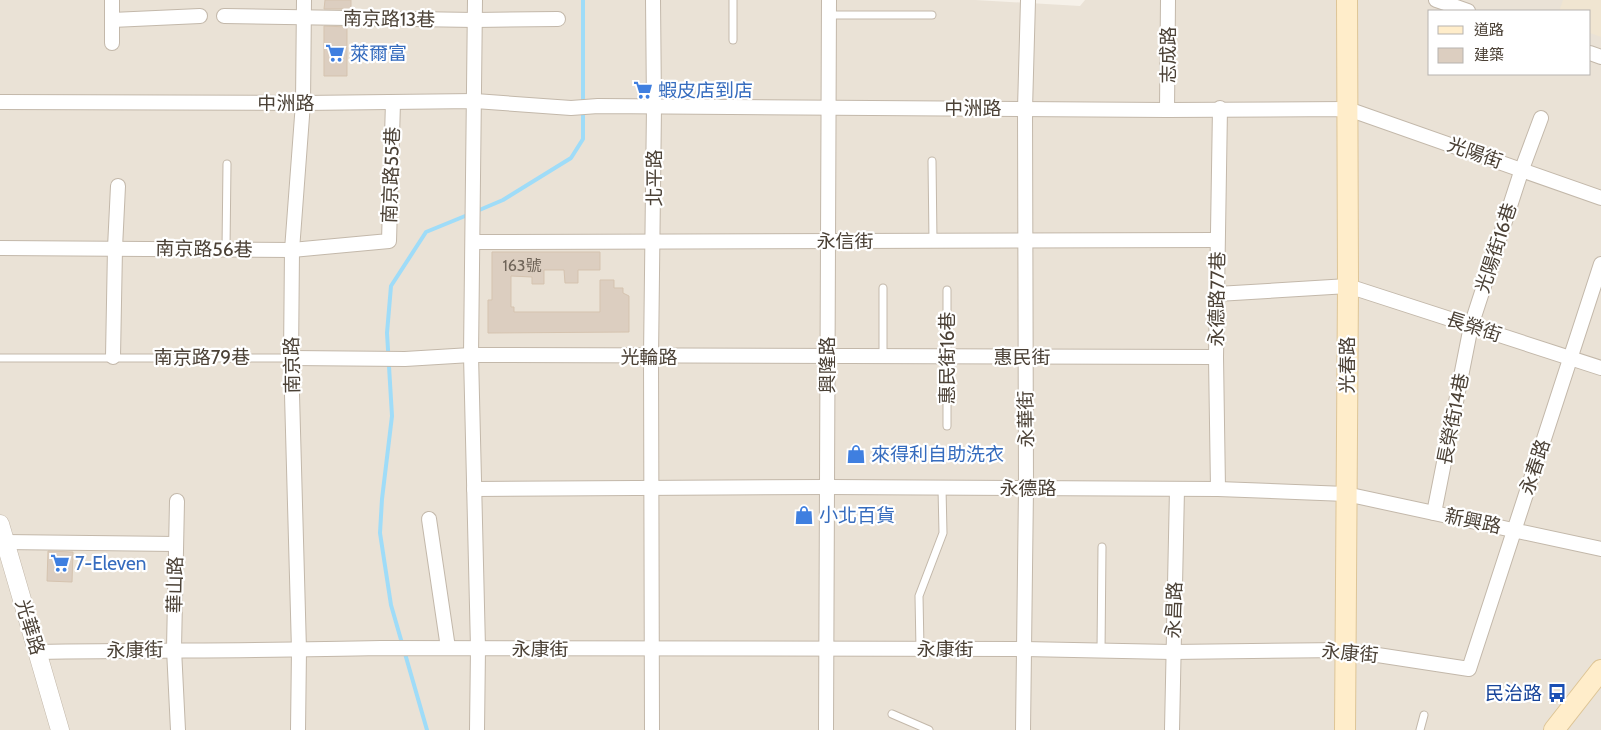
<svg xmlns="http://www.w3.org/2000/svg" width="1601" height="730" viewBox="0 0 1601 730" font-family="Cabin,'Noto Sans TC',sans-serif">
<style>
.residential{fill:#eae2d6;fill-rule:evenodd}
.education{fill:#f0e5d1}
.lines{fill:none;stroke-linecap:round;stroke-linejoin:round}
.stream{stroke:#9fdcf8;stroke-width:4}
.building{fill:#dccec0;stroke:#d5c3af}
.service-casing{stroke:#c3b8aa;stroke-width:9}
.minor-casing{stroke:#c3b8aa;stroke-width:16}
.tertiary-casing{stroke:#c3b8aa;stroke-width:19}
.secondary-casing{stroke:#dec596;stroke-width:22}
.service{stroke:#fff;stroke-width:7}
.minor{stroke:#fff;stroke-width:14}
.tertiary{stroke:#fff;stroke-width:18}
.secondary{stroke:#ffedca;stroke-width:20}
.labels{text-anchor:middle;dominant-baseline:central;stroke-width:4.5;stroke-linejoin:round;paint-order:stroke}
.number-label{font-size:16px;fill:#6f6458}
.street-label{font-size:19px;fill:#4b4136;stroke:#fff}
.shop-label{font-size:19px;fill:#366cbe;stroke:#fff;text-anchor:start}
.transit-label{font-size:19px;fill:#164399;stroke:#fff;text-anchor:end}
</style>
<rect width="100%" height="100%" fill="#f6f1e9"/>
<path class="residential" d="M 0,0 L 975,0 L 1080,6 L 1085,0 L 1601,0 L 1601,730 L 0,730 ZM 1430,11 L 1590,11 L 1590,74 L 1430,74 Z"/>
<polygon class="education" points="1563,0 1601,0 1601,37 1590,33 1590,11 1559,11"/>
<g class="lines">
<g class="stream">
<polyline points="477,211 503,200 571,158 583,139 583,0"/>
<polyline points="427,730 391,605 380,533 382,499 392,416 387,333 391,286 426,232 470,214"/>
</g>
</g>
<g class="building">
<polygon points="325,0 351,0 351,9 324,9"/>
<polygon points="324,26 347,27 347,76 324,76"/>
<polygon points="492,252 600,252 600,270 578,270 578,283 565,283 564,270 544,270 544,284 532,284 532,277 511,276 511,307 514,307 514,312 600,312 600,280 614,280 614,288 623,288 623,293 629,296 629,332 488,333 488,300 492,300"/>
<polygon points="48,551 73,552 72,582 47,581"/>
</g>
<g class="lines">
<g class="service-casing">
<g id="service">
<polyline points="733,0 733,40"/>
<polyline points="829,15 932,15"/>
<polyline points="932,161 933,241"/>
<polyline points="226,249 227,164"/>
<polyline points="883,288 883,356"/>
<polyline points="947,290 947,426"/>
<polyline points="0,358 291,358"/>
<polyline points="920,649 919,596 943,533 942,488"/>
<polyline points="1101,651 1102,547"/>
<polyline points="892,714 929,730"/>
<polyline points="1420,730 1424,715"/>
</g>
</g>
<g class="minor-casing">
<g id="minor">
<polyline points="475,0 471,355 478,648 477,730"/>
<polyline points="1436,0 1468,11"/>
<polyline points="224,16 475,20 558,19"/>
<polyline points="112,20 200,16"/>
<polyline points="112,43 112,0"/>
<polyline points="1590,53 1601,57"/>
<polyline points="0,102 303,103 475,101 571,108 598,106 1167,110 1348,109 1601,198"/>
<polyline points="1167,110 1168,0"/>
<polyline points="473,242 1217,240"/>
<polyline points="0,248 292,250 389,241 393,102"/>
<polyline points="1217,294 1348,286 1601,368"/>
<polyline points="113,357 115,248 118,186"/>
<polyline points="291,358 405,359 471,355 1216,357"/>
<polyline points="474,489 828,487 1218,489 1346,494 1601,549"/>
<polyline points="1218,489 1216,357 1220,108"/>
<polyline points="177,501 174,649 178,730"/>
<polyline points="1434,513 1471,326 1522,169 1541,118"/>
<polyline points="429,519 448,648"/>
<polyline points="4,542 176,544"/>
<path d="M 38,652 C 153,650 267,651 381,648 L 1024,649 L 1172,652 L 1345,650 L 1469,669 L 1601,264"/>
<polyline points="298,730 299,650 291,358 292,250 303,103 304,0"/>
<polyline points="652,730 651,357 654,106 653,0"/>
<polyline points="826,730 829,0"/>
<polyline points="1023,730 1026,488 1025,109 1028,0"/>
<polyline points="1172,730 1177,489"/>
</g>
</g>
<g class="tertiary-casing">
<polyline id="tertiary" points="0,524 60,730"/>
</g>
<g class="secondary-casing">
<g id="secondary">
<polyline points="1345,730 1348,286 1347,0"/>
<polyline points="1554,730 1601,670"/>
</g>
</g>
<use href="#service" class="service"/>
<use href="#minor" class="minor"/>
<use href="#tertiary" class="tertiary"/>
<use href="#secondary" class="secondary"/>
</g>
<defs>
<g id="supermarket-bare" transform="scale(1.5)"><path d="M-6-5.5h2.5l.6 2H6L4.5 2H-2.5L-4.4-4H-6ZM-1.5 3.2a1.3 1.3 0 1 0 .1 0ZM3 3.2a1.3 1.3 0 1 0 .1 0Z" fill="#3f7fe0" stroke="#fff" stroke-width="2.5" paint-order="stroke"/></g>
<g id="shop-bare" transform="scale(1.5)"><path d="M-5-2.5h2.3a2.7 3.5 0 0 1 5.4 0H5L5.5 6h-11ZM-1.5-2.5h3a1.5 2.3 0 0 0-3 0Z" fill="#3f7fe0" stroke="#fff" stroke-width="2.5" paint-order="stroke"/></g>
<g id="bus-bare" transform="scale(1.5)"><path d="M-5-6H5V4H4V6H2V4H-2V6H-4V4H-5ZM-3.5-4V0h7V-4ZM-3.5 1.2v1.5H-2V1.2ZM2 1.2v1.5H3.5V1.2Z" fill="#1a4fb4" stroke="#fff" stroke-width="2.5" paint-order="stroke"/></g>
</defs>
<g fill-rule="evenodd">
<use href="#supermarket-bare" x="335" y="53"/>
<use href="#supermarket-bare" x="643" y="90"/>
<use href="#shop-bare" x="856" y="454"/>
<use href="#shop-bare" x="804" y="515"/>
<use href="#supermarket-bare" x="60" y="563"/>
<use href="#bus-bare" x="1557" y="693"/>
</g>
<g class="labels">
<g class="number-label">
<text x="522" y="265">163號</text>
</g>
<g class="street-label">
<text transform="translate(389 19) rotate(1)">南京路13巷</text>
<text transform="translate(1168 55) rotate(-90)">志成路</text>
<text x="286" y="103">中洲路</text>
<text x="973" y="108">中洲路</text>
<text transform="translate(1475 153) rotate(19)">光陽街</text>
<text transform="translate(391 175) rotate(-88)">南京路55巷</text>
<text transform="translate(654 178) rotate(-90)">北平路</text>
<text x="845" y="241">永信街</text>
<text transform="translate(1496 248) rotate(-72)">光陽街16巷</text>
<text transform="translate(204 249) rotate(1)">南京路56巷</text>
<text transform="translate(1217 299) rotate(-89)">永德路77巷</text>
<text transform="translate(1474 327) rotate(18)">長榮街</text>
<text x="202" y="357">南京路79巷</text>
<text x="649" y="357">光輪路</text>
<text x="1022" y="357">惠民街</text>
<text transform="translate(947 358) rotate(-90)">惠民街16巷</text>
<text transform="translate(292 365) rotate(-91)">南京路</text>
<text transform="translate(827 365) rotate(-90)">興隆路</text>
<text transform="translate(1347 365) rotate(-90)">光春路</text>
<text transform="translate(1026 419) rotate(-91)">永華街</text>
<text transform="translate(1453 419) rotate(-79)">長榮街14巷</text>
<text transform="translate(1535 467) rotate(-72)">永春路</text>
<text x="1028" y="488">永德路</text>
<text transform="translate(1473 521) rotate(12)">新興路</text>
<text transform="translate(175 585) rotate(-89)">華山路</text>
<text transform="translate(1174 610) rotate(-88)">永昌路</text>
<text transform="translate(30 627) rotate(73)">光華路</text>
<text x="540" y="649">永康街</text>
<text x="945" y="649">永康街</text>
<text transform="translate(135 650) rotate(-1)">永康街</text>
<text transform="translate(1350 653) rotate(5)">永康街</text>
</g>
<g class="shop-label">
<text x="350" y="53">萊爾富</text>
<text x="658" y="90">蝦皮店到店</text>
<text x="871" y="454">來得利自助洗衣</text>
<text x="819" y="515">小北百貨</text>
<text x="75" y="563">7-Eleven</text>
</g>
<g class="transit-label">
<text x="1542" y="693">民治路</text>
</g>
</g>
<rect x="1428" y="10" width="162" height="65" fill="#ffffff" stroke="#b7b3af"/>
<rect x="1438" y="26" width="25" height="8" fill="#ffedca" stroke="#b7b3af"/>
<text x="1474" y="35" font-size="15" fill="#4b4136">道路</text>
<rect x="1438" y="48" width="25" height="15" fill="#dccec0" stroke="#b7b3af"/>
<text x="1474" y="60" font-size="15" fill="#4b4136">建築</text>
</svg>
